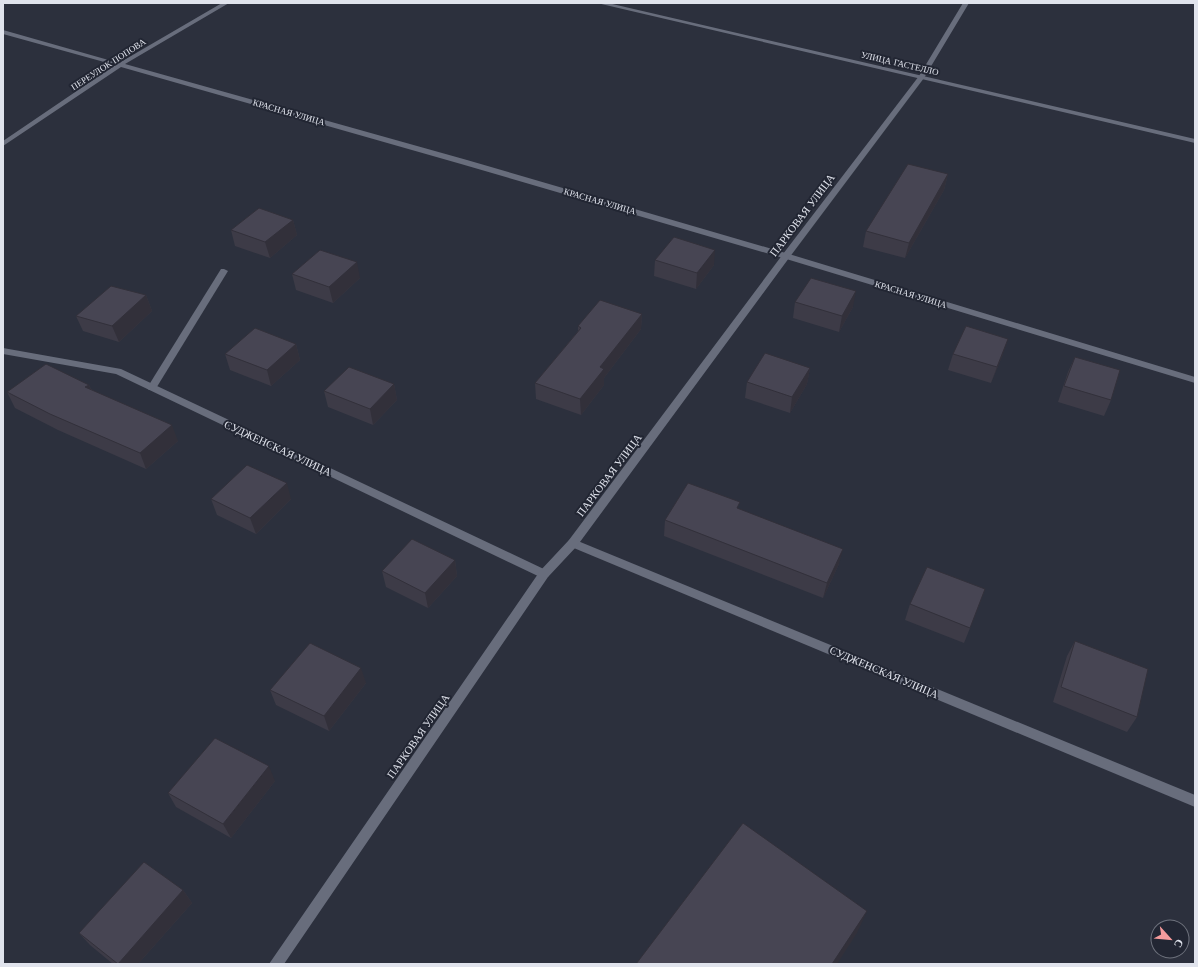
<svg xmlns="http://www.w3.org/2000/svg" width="1198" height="967" viewBox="0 0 1198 967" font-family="'Libre Baskerville',serif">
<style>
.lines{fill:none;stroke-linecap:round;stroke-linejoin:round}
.lane{fill:#686d7c;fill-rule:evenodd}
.street{fill:#686d7c;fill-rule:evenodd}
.secondary{fill:#686d7c;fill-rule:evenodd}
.wall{fill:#3d3b47}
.shaded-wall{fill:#32303a}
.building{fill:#474553;stroke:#32303a}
.labels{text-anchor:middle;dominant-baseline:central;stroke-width:4;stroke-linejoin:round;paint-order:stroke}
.far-street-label{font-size:9px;fill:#e0e3ec;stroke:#222633}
.street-label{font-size:11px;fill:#e0e3ec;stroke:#222633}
</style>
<rect width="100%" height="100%" fill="#2c303d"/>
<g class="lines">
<polygon class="lane" points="221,269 224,269 228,271 155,390 149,390 147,388"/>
<g class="street">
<polygon points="222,3 229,3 125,64 467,160 789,254 1195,377 1195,383 783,258 461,164 121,67 3,146 3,141 115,65 3,34 3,30 119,63"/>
<polygon points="597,3 608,3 1195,139 1195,143"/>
<polygon points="3,348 121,369 548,571 549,574 548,577 540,577 116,374 3,354"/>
<polygon points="573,539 1195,795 1195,807 569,546 568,543 569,540"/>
</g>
<polygon class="secondary" points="963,3 969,3 924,78 789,258 577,546 548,577 284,964 269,964 540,571 569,540 783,254 919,76"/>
</g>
<g class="wall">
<polygon points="948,174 944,190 905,258 863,247 866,231"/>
<polygon points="293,220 297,235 270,258 235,246 231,230"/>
<polygon points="655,260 714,265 696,289 654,276"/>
<polygon points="292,274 360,278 333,303 296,290"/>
<polygon points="146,295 152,311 119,342 83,331 76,316"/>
<polygon points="795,302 853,307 839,332 793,318"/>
<polygon points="642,314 641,329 604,378 604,385 581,415 536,399 535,383 578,331 578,326"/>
<polygon points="296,344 300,360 271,386 230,370 225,354"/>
<polygon points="953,354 1003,354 991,383 948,370"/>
<polygon points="1075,357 1111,400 1104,416 1058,402 1068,372"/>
<polygon points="810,368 807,384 790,413 745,398 747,382"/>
<polygon points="394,384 397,400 373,425 328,407 324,391"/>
<polygon points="89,385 91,389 178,441 146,469 58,430 15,408 7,392"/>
<polygon points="211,499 291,499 256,534 217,515"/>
<polygon points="739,509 839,564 823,598 664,536 665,520"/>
<polygon points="455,560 457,576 428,608 386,587 382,571"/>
<polygon points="910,604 970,628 964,643 905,620"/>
<polygon points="1075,641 1137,717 1127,732 1053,702 1067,656"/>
<polygon points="366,683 329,731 276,705 270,690"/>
<polygon points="275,781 231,838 176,807 168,793"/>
<polygon points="183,890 192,903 138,964 113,964 90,945 79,933"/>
</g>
<g class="shaded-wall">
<polygon points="948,174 944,190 905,258 909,243"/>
<polygon points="293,220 297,235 270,258 265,242"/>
<polygon points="715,250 714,265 696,289 697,273"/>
<polygon points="357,262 360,278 333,303 329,287"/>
<polygon points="856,291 853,307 839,332 842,316"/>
<polygon points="146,295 152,311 119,342 112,326"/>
<polygon points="642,314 641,329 604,378 604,385 581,415 580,399 600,367"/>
<polygon points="1008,339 1003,354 991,383 997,367"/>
<polygon points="296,344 300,360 271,386 267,370"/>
<polygon points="810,368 807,384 790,413 792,397"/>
<polygon points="394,384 397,400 373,425 370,409"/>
<polygon points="89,385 96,401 85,387"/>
<polygon points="172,425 178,441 146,469 140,453"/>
<polygon points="287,483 291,499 256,534 250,518"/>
<polygon points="843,549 839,564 823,598 827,583"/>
<polygon points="455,560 457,576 428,608 425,593"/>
<polygon points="361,668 366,683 329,731 324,716"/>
<polygon points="269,766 275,781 231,838 223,824"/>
<polygon points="183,890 192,903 138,964 118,964"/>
<polygon points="867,911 857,933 837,964 832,964"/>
</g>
<g class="building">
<polygon points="908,164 948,174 909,243 866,231"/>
<polygon points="259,208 293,220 265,242 231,230"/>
<polygon points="674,237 715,250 697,273 655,260"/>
<polygon points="320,250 357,262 329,287 292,274"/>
<polygon points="811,278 856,291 842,316 795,302"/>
<polygon points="111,286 146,295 112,326 76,316"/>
<polygon points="600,300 642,314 600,367 604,369 580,399 535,383 581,328 578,326"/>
<polygon points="966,326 1008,339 997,367 953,354"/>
<polygon points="255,328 296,344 267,370 225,354"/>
<polygon points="765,353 810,368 792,397 747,382"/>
<polygon points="1075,357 1120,370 1111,400 1064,386"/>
<polygon points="46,364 89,385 85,387 172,425 140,453 50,414 7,392"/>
<polygon points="349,367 394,384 370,409 324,391"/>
<polygon points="247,465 287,483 250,518 211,499"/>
<polygon points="688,483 740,502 737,508 843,549 827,583 665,520"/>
<polygon points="412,539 455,560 425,593 382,571"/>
<polygon points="927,567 985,589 970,628 910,604"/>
<polygon points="1075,641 1148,669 1137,717 1061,687"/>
<polygon points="310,643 361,668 324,716 270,690"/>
<polygon points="215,738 269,766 223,824 168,793"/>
<polygon points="743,823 867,911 832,964 636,964"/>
<polygon points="144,862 183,890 118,964 79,933"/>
</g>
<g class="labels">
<g class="far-street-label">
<text transform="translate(900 63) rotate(13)">УЛИЦА ГАСТЕЛЛО</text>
<text transform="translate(108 64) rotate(-33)">ПЕРЕУЛОК ПОПОВА</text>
<text transform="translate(289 112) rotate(16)">КРАСНАЯ УЛИЦА</text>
<text transform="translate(600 201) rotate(16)">КРАСНАЯ УЛИЦА</text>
<text transform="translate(911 294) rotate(17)">КРАСНАЯ УЛИЦА</text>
</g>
<g class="street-label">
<text transform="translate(802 215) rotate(-53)">ПАРКОВАЯ УЛИЦА</text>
<text transform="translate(278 448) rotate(25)">СУДЖЕНСКАЯ УЛИЦА</text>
<text transform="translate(609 475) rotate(-53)">ПАРКОВАЯ УЛИЦА</text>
<text transform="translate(884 672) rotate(23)">СУДЖЕНСКАЯ УЛИЦА</text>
<text transform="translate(418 736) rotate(-55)">ПАРКОВАЯ УЛИЦА</text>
</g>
</g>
<rect width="1198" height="967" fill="none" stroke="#e0e3ec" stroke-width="8"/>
<g transform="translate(1170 939) rotate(117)"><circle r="19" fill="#222633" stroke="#6e727d"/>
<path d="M0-3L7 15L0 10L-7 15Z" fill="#f59b9c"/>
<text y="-6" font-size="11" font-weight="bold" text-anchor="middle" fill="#e0e3ec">С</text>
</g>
</svg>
